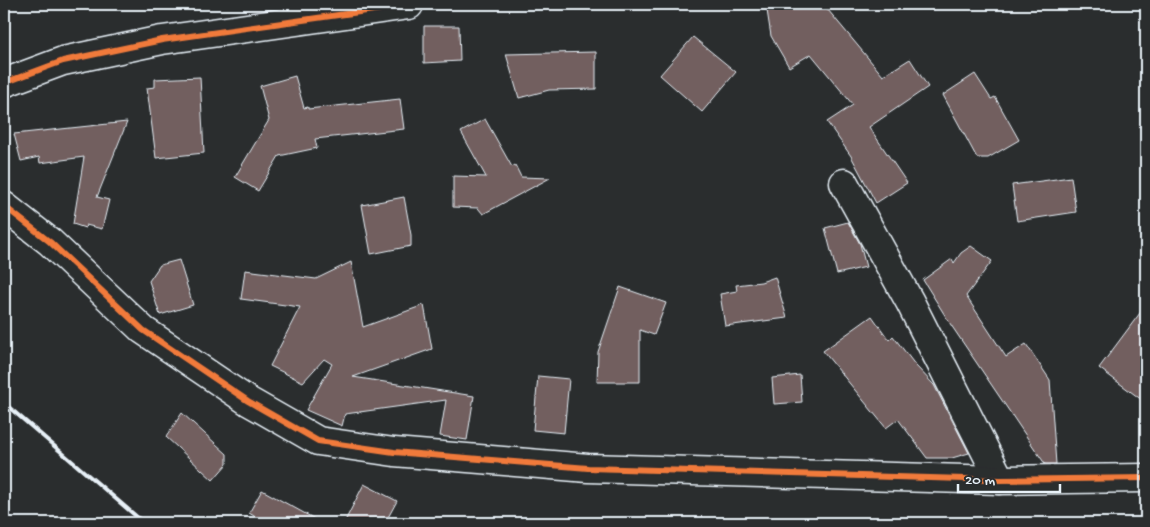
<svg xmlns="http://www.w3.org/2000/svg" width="1150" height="527" viewBox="0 0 1150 527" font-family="'Gochi Hand',sans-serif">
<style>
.building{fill:#725f5f;stroke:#e8f1f8}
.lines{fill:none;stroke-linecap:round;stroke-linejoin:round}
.minor-casing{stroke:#e8f1f8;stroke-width:31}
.minor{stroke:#2a2d2e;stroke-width:28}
.rail{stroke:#e8f1f8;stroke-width:4}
.cycleway-casing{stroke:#2a2d2e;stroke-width:9}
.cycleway{stroke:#f17a3a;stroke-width:6}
</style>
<rect width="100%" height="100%" fill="#2a2d2e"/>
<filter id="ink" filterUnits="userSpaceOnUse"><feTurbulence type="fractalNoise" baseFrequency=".02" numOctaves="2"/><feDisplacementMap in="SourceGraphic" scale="10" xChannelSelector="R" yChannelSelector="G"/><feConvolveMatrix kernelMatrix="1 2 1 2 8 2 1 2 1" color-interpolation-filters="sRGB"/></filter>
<g filter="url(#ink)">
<g class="building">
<polygon points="766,4 823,4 883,76 910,59 928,87 869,127 907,183 876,203 851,156 827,122 853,105 811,54 789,67 771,36"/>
<polygon points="424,26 459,26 460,61 424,63"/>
<polygon points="693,37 736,72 702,112 660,75"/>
<polygon points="596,52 596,89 549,90 519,98 506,54"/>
<polygon points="975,74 991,99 995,97 1019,140 988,158 977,158 943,95"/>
<polygon points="295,76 304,108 308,107 308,109 400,99 404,129 315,139 317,148 279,156 258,191 235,177 269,120 260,86"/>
<polygon points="200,77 204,153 156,158 147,88 155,87 155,79"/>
<polygon points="485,119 512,167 515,165 521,177 550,178 483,214 478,208 453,207 453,176 486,177 461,132"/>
<polygon points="127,122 97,197 109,200 102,229 86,225 85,228 73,224 84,157 40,163 39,157 21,161 14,134"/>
<polygon points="1071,177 1076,212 1017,221 1012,185"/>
<polygon points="404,197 411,235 411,246 371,254 362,205"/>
<polygon points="848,222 860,244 866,267 837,274 825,228"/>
<polygon points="971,246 992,261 966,296 1006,357 1026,344 1050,380 1056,464 1045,464 951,325 923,280 952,259 954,263 961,253"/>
<polygon points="179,260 193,305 160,315 149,281 160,265"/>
<polygon points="351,262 363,327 424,305 432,349 353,377 474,396 467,440 440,436 446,400 345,414 342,426 306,410 332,364 324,359 303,382 270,366 300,307 241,299 245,270 316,279"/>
<polygon points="775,277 787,318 725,326 720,294 737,291 736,285 761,282"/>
<polygon points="620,287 666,303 654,335 640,330 640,382 597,382 598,352"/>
<polygon points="1146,305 1146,403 1099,368"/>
<polygon points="872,316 889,340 893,336 916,366 934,385 969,453 952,458 927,458 898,419 886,428 823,351"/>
<polygon points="800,375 802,402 774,404 772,378"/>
<polygon points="538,376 569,379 564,433 533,430"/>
<polygon points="182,413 227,454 227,464 213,480 166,437"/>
<polygon points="364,484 397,501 385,523 344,523"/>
<polygon points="262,490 322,523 266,523 249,513"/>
</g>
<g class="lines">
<g class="minor-casing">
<g id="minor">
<polyline points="4,83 63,61 162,40 409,5"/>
<polyline points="844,183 910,302 1000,480"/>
<polyline points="4,206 50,242 143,330 248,401 318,441 394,452 588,468 1000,480 1146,478"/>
</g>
</g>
<use href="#minor" class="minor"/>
<polyline class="rail" points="4,403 144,523"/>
<g class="cycleway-casing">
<g id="cycleway">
<polyline points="4,83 63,61 162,40 409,5"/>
<polyline points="4,206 50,242 143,330 248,401 318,441 394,452 588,468 1000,480 1146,478"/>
</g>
</g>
<use href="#cycleway" class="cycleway"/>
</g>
</g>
<rect width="1150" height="527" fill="none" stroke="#2a2d2e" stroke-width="20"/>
<rect x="10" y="10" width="1130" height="507" fill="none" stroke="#e8f1f8" stroke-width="2" filter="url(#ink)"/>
<path d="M958 484v8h102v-8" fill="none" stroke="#e8f1f8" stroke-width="2.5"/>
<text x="965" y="484" font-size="15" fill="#e8f1f8" stroke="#2a2d2e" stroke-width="4" paint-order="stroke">20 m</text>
</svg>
